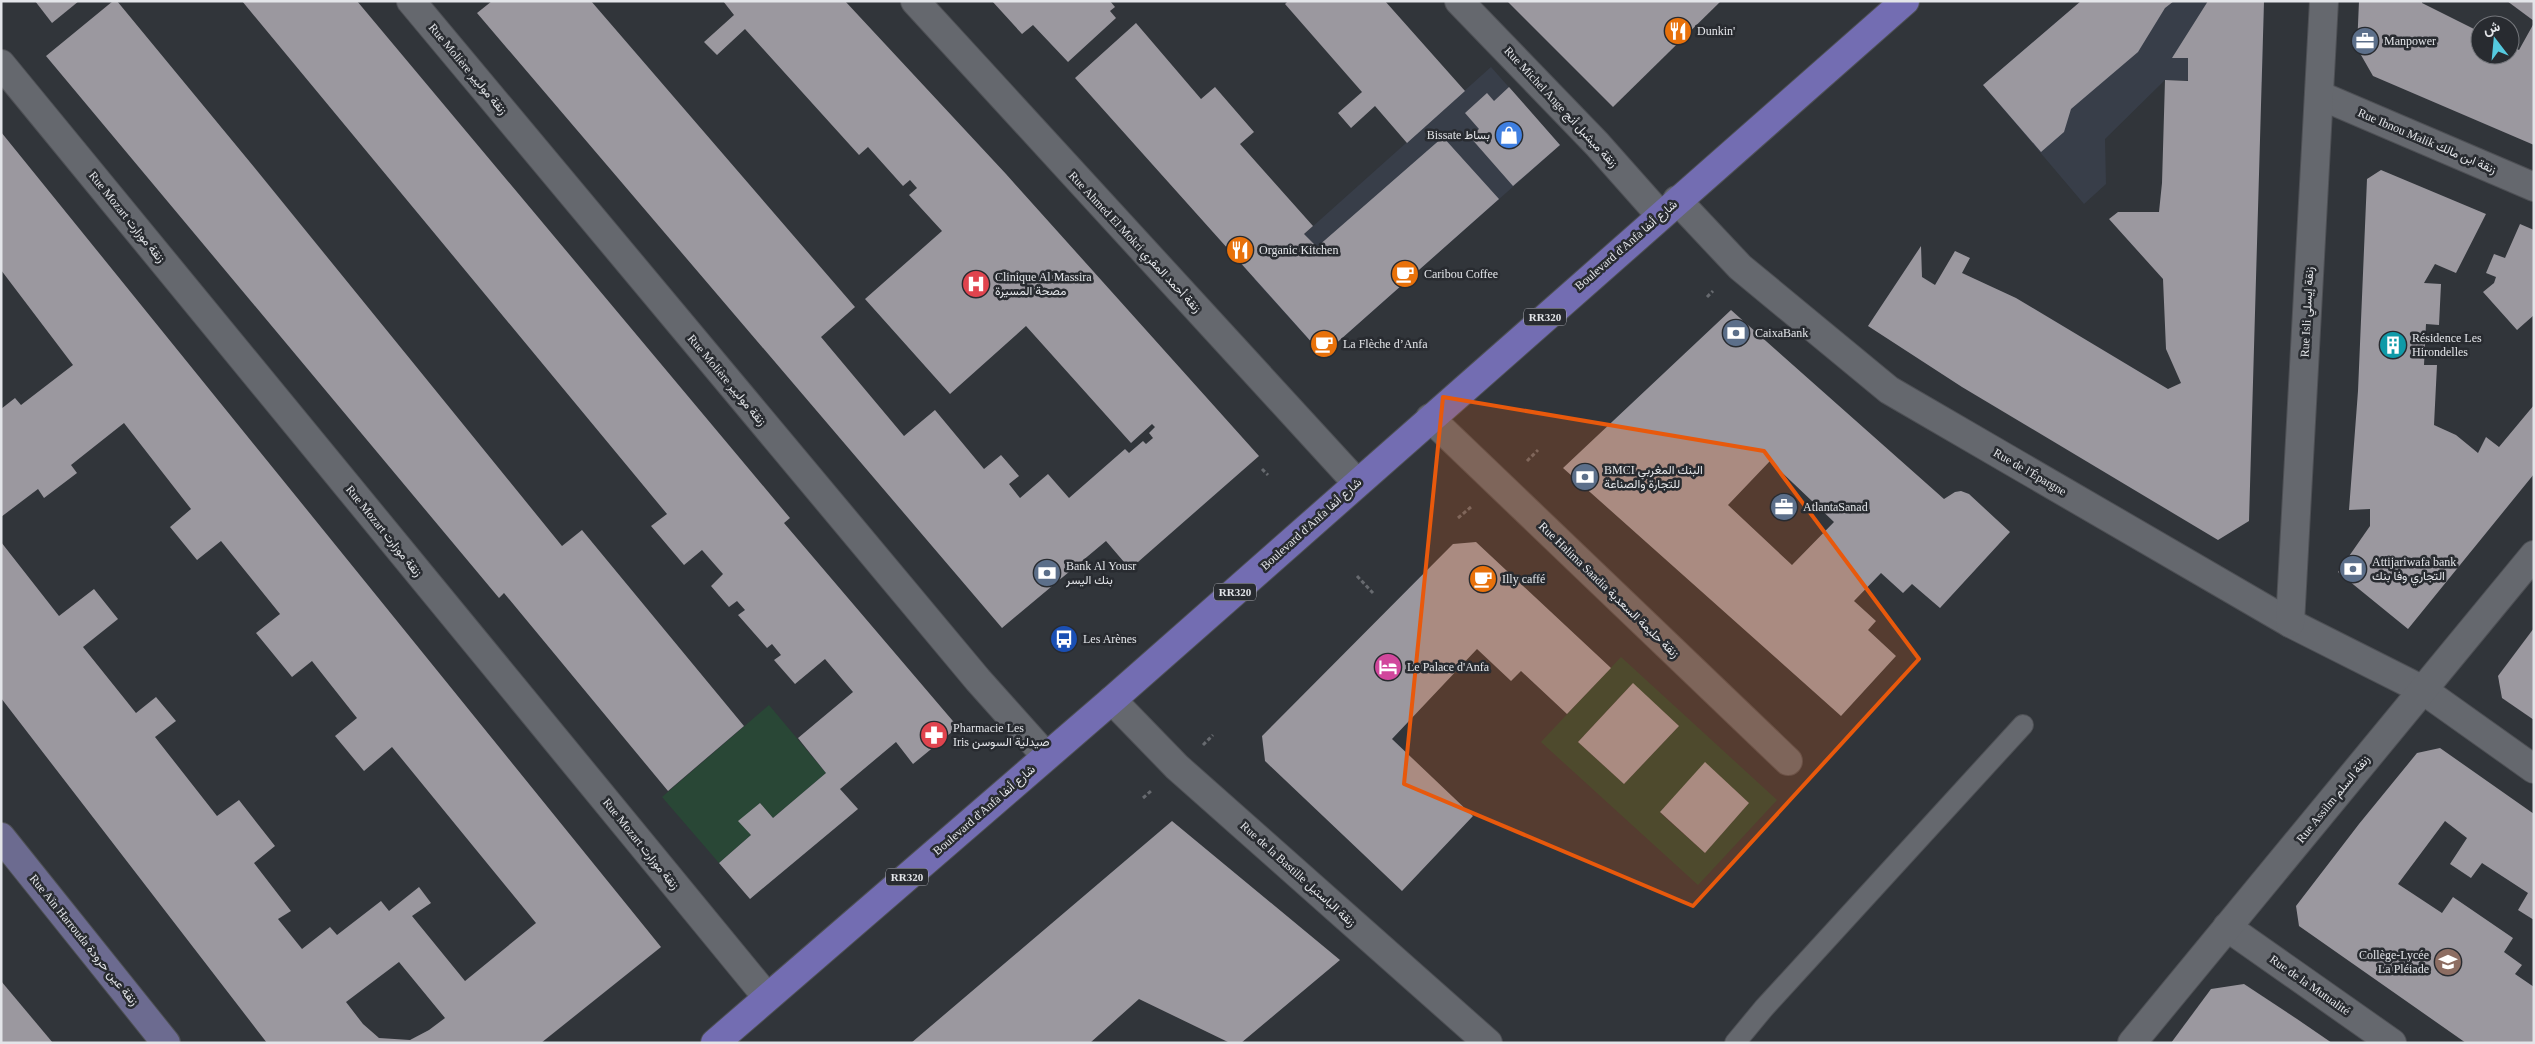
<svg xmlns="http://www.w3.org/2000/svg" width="2535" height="1044" viewBox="0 0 2535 1044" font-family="'Times New Roman',Vazirmatn,serif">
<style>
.built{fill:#383e49}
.green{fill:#294736;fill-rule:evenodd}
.building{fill:#9b989f;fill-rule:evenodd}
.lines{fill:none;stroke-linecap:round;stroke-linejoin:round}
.lane-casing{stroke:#4e5055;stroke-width:22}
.street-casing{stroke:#4e5055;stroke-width:30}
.secondary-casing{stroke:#4e5055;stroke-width:30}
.primary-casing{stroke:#4e5055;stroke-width:30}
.path{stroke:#676a6f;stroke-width:3;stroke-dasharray:4 2.5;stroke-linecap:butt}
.lane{stroke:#65686e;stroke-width:20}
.street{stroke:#65686e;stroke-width:28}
.secondary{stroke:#6c6b90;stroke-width:28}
.primary{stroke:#736db2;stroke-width:28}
.marked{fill:#e8590c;fill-opacity:0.2;stroke:#e8590c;stroke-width:4;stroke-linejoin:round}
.labels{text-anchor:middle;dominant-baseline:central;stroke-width:5;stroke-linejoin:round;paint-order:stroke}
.shield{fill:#282b30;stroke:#abadb2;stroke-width:1}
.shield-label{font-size:11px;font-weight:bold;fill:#e3e5e9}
.poi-label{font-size:12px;fill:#e3e5e9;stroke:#282b30;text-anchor:start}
.street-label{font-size:12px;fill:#e3e5e9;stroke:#282b30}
</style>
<rect width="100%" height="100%" fill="#31353a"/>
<g class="built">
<polygon points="2081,1 2264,1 2262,82 2165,80 2105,139 2106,184 2084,204 1983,85"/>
<polygon points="1491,67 1560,145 1323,355 1254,279"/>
</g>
<g class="green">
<path d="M 1621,657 L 1777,800 L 1698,885 L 1541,742 ZM 1632,684 L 1679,726 L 1624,784 L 1578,742 ZM 1705,763 L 1749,803 L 1705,853 L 1660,813 Z"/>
<polygon points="769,705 826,773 773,818 760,803 739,821 751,835 719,863 662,797"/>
</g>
<g class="building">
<polygon points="35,1 79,1 52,23"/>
<polygon points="113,1 117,1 254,167 562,546 582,530 744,726 668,791 504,593 499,598 46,56"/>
<polygon points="242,1 357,1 790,518 784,523 958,727 913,764 896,742 840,789 858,809 750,899 719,863 751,835 738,821 760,803 773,818 826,773 798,738 853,692 825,659 795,684 774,660 781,655 772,644 767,648 738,615 745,610 737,601 729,607 711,586 723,574 702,550 684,565 651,526 667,514"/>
<polygon points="492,1 591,1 855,307 821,337 904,436 935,410 984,469 1001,455 1019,476 1009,484 1020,498 1048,474 1069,498 1125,449 1129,453 1143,441 1146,444 1153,438 1149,433 1155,427 1152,424 1131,443 1026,326 950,394 865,299 942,231 909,195 917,188 910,180 903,186 868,147 859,155 745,29 717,55 704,42 734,15 723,1 845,1 1006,174 1259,456 1130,569 1106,541 1002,628 477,13"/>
<polygon points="992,1 1110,1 1115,7 1110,11 1116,18 1068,62 1033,25 1022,34"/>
<polygon points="1288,1 1385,1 1465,91 1407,143 1375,106 1351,128 1338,113 1362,92 1285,4"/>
<polygon points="1507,1 1721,1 1613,107"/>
<polygon points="2081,1 2174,1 2165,8 2138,52 2071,109 2064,132 2041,152 1983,85"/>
<polygon points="2208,1 2264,1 2249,521 2218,540 1962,387 1868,326 1921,246 1922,277 1935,285 1955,251 1970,258 1962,273 2016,298 2168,389 2181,383 2166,349 2163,279 2109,219 2118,212 2159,212 2162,183 2165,80 2188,81 2188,58 2172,58"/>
<polygon points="2359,1 2422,1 2422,3 2480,32 2480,55 2510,55 2510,46 2519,50 2534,23 2534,145 2373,76 2357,48"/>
<polygon points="2507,1 2534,1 2534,21"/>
<polygon points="1136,23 1201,99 1215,87 1254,132 1240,144 1313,226 1304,234 1317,247 1443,137 1499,199 1323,355 1075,78"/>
<polygon points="1509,87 1560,145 1513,186 1470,137 1479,129 1465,113 1487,93 1494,101"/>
<path d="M 1,132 L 661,947 L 541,1043 L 267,1043 L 1,698 L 1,542 L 59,616 L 94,589 L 118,619 L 83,647 L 136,713 L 156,697 L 176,721 L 155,737 L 217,816 L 239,800 L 275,846 L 254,863 L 291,911 L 278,919 L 302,949 L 330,927 L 337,935 L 381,901 L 389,911 L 419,887 L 431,903 L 412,916 L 465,981 L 536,923 L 392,747 L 364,771 L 335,736 L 357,718 L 312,661 L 292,677 L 256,633 L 280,614 L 221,541 L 197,560 L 170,527 L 191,509 L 124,423 L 71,465 L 77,473 L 44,498 L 38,489 L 1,517 L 1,409 L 15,398 L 21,405 L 73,365 L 1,270 ZM 399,962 L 445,1018 L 429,1030 L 410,1040 L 379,1038 L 363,1024 L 346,1002 Z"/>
<polygon points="2381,170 2486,214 2456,273 2435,264 2424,283 2441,284 2439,325 2426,324 2424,365 2437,365 2434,425 2456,435 2478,453 2486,437 2499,447 2534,405 2534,474 2408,629 2338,572 2370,526 2370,509 2349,510 2358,391 2367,179"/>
<polygon points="2520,224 2534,230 2534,315 2517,330 2483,292 2494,283 2496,277 2486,273 2494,254 2505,258"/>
<path d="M 1731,310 L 1944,499 L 1955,492 L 1961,491 L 1969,494 L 2010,532 L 1940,608 L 1912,584 L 1903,593 L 1881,573 L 1854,601 L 1876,621 L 1868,630 L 1896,656 L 1841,716 L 1563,468 ZM 1770,461 L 1834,522 L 1792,565 L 1728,505 Z"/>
<polygon points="1476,542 1611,668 1567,714 1521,671 1511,681 1477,649 1392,739 1473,816 1402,891 1265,761 1262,736 1453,544"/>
<polygon points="2534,628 2534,720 2502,698 2498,676"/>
<polygon points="1633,683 1679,726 1624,784 1578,742"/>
<polygon points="2440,748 2534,814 2534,920 2518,910 2528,893 2482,863 2471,878 2450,864 2467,838 2445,821 2398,884 2442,913 2453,897 2513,938 2504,952 2522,965 2515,974 2534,987 2534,1043 2466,1043 2299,926 2296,906 2359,824 2417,753"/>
<polygon points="1705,762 1749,803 1705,853 1660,812"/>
<polygon points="1172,821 1340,960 1241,1043 1230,1043 1139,999 1090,1043 911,1043"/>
<polygon points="1,981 53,1043 1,1043"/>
<polygon points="2244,984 2297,1019 2332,1043 2171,1043 2211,989"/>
</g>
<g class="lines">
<g class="lane-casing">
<polyline id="lane" points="1735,1043 1764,1008 2023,725"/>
</g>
<g class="street-casing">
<g id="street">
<polyline points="411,1 978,680 1046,756"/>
<polyline points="915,1 1357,483"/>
<polyline points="1459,1 1597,144 1660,215"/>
<polyline points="1,64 767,997"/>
<polyline points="2319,95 2534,187"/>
<polyline points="1677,200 1740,267 1889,390 2290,623 2423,690 2534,769"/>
<polyline points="1430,418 1788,761"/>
<polyline points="2290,623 2324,1"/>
<polyline points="1112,700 1177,767 1488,1043"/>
<polyline points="2227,927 2392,1043"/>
<polyline points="2132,1043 2534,555"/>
</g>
</g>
<g class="secondary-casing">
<polyline id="secondary" points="1,837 166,1043"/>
</g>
<g class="primary-casing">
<polyline id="primary" points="715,1043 1112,700 1905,1"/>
</g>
<g class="path">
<polyline points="1707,297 1713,291"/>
<polyline points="1527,461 1538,450"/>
<polyline points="1262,469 1268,475"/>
<polyline points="1458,518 1471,507"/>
<polyline points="1357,576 1373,593"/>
<polyline points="1203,745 1213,735"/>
<polyline points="1143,798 1151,791"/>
</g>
<use href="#lane" class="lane"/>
<use href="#street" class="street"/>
<use href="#secondary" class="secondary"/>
<use href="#primary" class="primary"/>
</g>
<path class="marked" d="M 1443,397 L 1764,451 L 1919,659 L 1693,906 L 1404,784 Z"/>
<defs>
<g id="restaurant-disc" transform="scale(1.4375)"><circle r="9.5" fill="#e8710a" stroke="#282b30"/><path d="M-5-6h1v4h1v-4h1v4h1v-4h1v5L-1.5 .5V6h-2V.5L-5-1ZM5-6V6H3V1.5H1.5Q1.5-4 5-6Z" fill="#fff"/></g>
<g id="office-disc" transform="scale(1.4375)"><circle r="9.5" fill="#5c6f8a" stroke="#282b30"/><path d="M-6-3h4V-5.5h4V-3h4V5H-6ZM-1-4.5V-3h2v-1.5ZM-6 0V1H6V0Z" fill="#fff"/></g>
<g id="shop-disc" transform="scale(1.4375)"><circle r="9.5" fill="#3f7fe0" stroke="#282b30"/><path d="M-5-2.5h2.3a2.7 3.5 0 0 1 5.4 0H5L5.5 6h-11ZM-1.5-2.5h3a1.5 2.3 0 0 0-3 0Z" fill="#fff"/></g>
<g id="cafe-disc" transform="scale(1.4375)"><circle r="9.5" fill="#e8710a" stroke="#282b30"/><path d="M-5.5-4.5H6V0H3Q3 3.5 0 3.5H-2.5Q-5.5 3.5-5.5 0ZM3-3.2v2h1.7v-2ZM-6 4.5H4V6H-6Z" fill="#fff"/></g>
<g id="hospital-disc" transform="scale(1.4375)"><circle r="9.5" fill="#e0444e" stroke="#282b30"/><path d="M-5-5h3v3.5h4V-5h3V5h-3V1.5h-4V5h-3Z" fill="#fff"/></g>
<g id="bank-disc" transform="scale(1.4375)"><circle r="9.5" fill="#5c6f8a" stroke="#282b30"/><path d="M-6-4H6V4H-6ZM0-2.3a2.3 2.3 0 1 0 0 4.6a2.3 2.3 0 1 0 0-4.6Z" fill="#fff"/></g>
<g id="building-disc" transform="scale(1.4375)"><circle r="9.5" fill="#0f9aa8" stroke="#282b30"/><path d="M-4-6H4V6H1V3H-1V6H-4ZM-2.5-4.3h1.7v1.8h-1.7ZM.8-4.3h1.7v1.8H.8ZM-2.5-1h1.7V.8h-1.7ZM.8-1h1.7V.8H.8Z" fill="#fff"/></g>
<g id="bus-disc" transform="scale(1.4375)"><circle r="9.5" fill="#1a4fb4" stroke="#282b30"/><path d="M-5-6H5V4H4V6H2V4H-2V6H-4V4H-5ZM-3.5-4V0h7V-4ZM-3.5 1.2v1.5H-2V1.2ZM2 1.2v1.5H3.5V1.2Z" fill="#fff"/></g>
<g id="hotel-disc" transform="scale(1.4375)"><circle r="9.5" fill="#d1479c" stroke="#282b30"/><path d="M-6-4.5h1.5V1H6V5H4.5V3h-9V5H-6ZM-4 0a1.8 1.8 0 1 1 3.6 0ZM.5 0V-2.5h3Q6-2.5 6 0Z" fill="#fff"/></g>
<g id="pharmacy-disc" transform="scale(1.4375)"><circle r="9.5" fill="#e0444e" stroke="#282b30"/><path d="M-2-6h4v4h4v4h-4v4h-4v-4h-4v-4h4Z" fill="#fff"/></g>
<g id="school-disc" transform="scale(1.4375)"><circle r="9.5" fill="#8d6e63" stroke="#282b30"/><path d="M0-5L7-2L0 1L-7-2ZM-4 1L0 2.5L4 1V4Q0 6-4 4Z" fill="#fff"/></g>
</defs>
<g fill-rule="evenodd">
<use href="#restaurant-disc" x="1678" y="31"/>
<use href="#office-disc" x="2365" y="41"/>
<use href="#shop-disc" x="1509" y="135"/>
<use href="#restaurant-disc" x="1240" y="250"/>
<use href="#cafe-disc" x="1405" y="274"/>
<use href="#hospital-disc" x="976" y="284"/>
<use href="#bank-disc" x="1736" y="333"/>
<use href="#cafe-disc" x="1324" y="344"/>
<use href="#building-disc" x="2393" y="345"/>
<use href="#bank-disc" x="1585" y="477"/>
<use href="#office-disc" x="1784" y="507"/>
<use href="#bank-disc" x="2353" y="569"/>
<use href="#bank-disc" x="1047" y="573"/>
<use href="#cafe-disc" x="1483" y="579"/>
<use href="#bus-disc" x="1064" y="639"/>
<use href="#hotel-disc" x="1388" y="667"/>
<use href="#pharmacy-disc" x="934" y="735"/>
<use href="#school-disc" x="2448" y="962"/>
</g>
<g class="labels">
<g class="shield">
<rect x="1524" y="308.5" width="42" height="17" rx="4"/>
<rect x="1214" y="583.5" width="42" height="17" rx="4"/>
<rect x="886" y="868.5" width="42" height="17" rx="4"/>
</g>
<g class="shield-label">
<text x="1545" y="317">RR320</text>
<text x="1235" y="592">RR320</text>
<text x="907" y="877">RR320</text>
</g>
<g class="poi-label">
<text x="1697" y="31">Dunkin'</text>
<text x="2384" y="41">Manpower</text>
<text x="1490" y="135" text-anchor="end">Bissate بساط</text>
<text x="1259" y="250">Organic Kitchen</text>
<text x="1424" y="274">Caribou Coffee</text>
<text x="995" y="277">Clinique Al Massira<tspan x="995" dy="14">مصحة المسيرة</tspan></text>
<text x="1755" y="333">CaixaBank</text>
<text x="2412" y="338">Résidence Les<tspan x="2412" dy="14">Hirondelles</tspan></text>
<text x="1343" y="344">La Flèche d’Anfa</text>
<text x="1604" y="470">BMCI البنك المغربي<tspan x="1604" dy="14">للتجارة والصناعة</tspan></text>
<text x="1803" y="507">AtlantaSanad</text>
<text x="2372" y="562">Attijariwafa bank<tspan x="2372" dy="14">التجاري وفا بنك</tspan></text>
<text x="1066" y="566">Bank Al Yousr<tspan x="1066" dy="14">بنك اليسر</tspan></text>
<text x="1502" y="579">Illy caffé</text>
<text x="1083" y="639">Les Arènes</text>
<text x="1407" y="667">Le Palace d'Anfa</text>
<text x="953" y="728">Pharmacie Les<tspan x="953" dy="14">Iris صيدلية السوسن</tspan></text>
<text x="2429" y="955" text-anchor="end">Collège-Lycée<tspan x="2429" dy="14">La Pléiade</tspan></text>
</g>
<g class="street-label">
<text transform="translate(468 69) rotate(50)">Rue Molière زنقة موليير</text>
<text transform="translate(1561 107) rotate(47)">Rue Michel Ange زنقة ميشبل أنج</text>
<text transform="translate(2427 141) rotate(23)">Rue Ibnou Malik زنقة ابن مالك</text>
<text transform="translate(127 217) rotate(51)">Rue Mozart زنقة موزارت</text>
<text transform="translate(1135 242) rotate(47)">Rue Ahmed El Mokri زنقة أحمد المقري</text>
<text transform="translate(1626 245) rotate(-41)">Boulevard d'Anfa شارع أنفا</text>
<text transform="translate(2307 312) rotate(-87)">Rue Isli زنقة إيسلي</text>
<text transform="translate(727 380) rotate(50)">Rue Molière زنقة موليير</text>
<text transform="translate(2030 472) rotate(30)">Rue de l'Épargne</text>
<text transform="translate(1311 524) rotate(-42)">Boulevard d'Anfa شارع أنفا</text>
<text transform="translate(384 531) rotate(51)">Rue Mozart زنقة موزارت</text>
<text transform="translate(1609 590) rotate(44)">Rue Halima Saadia زنقة حليمة السعدية</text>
<text transform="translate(2333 799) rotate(-51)">Rue Assilm زنقة السلم</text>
<text transform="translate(984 810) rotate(-41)">Boulevard d'Anfa شارع أنفا</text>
<text transform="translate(641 844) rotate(51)">Rue Mozart زنقة موزارت</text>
<text transform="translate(1298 874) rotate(42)">Rue de la Bastille زنقة الباستيل</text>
<text transform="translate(84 940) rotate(51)">Rue Aïn Harrouda زنقة عين حرودة</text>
<text transform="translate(2310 985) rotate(35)">Rue de la Mutualité</text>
</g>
</g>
<rect width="2535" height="1044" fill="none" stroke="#e3e5e9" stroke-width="5"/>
<g transform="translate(2495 40) rotate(344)"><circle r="24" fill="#282b30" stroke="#73757a"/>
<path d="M0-4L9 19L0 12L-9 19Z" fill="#55cadf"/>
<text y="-8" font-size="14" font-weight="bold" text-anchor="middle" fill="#e3e5e9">ش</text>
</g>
</svg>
